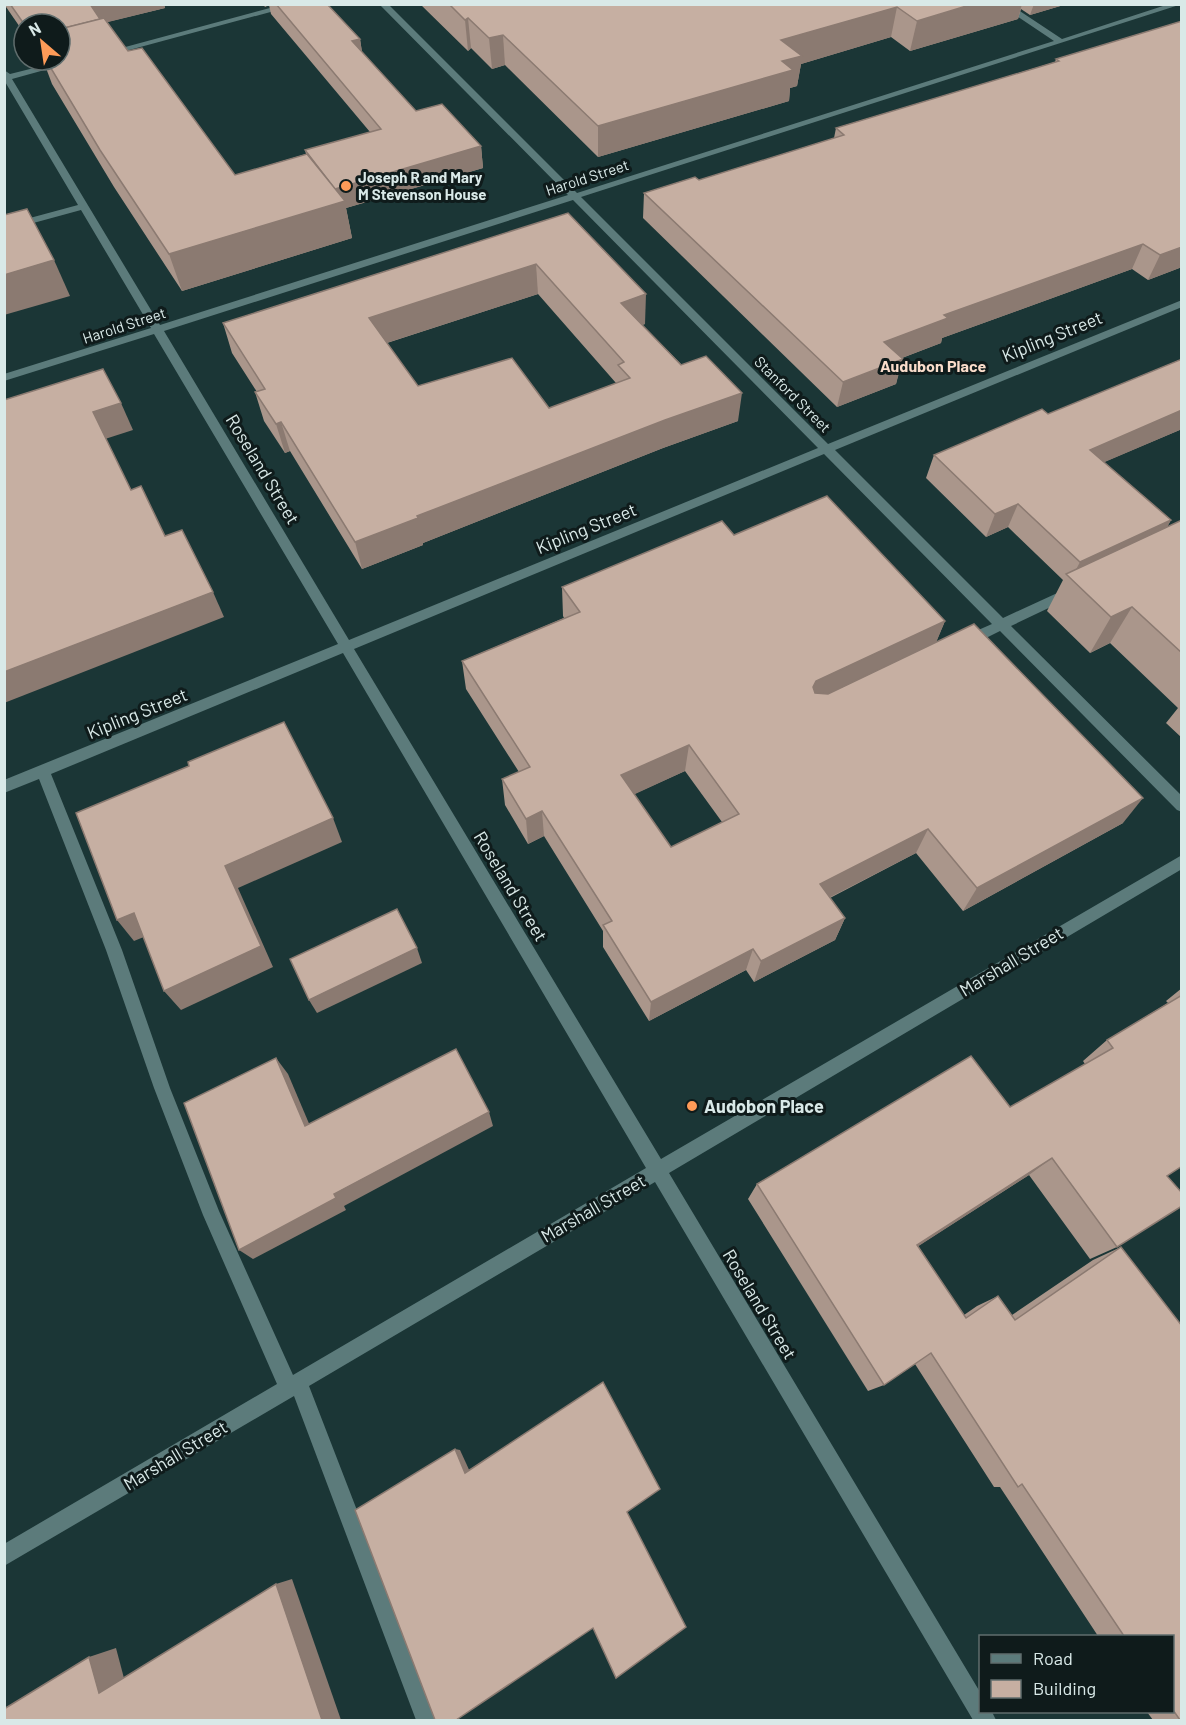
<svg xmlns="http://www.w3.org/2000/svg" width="1186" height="1725" viewBox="0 0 1186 1725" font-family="Barlow,sans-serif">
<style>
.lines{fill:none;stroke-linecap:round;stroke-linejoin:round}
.minor{fill:#5c7b7b;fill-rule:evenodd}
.wall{fill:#aa968b;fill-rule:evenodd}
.shaded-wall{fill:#8b7a71}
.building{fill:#c6afa2;stroke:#8b7a71;stroke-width:1.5;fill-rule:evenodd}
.poi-dot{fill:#fe9b58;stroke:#0f1b1b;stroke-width:2}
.labels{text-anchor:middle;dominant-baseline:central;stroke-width:6;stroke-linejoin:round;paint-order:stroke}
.far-poi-label{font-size:15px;font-weight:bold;fill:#d9e9e8;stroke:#0f1b1b;text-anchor:start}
.far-street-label{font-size:15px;fill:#d9e9e8;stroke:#0f1b1b}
.far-neighbourhood-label{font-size:16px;font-weight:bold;fill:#faddcb;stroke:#0f1b1b}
.street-label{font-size:18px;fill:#d9e9e8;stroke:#0f1b1b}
.poi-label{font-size:18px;font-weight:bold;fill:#d9e9e8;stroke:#0f1b1b;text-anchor:start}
</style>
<rect width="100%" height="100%" fill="#1b3636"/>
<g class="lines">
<g class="minor">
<polygon points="285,4 300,4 107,56 103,53"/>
<path d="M 379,4 L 388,4 L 577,193 L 1054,41 L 999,4 L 1009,4 L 1062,39 L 1169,4 L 1182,4 L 581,197 L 828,444 L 1182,300 L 1182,307 L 835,450 L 1003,618 L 1066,589 L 1076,589 L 1077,592 L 1076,595 L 1011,626 L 1182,796 L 1182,812 L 1177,810 L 1000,631 L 970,646 L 960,646 L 958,642 L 960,638 L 992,624 L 824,454 L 354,649 L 661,1159 L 1182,855 L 1182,869 L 669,1173 L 980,1692 L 980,1712 L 992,1712 L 996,1720 L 973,1720 L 655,1182 L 309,1386 L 438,1720 L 416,1720 L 294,1396 L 4,1566 L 4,1544 L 277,1384 L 203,1215 L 154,1088 L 106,950 L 39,779 L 4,793 L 4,780 L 338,644 L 154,334 L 4,381 L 4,374 L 151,328 L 81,210 L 4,231 L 4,225 L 78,205 L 4,80 L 4,70 L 10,74 L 66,60 L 70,63 L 12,79 L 160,325 L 568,195 ZM 573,200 L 818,448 L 349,640 L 164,331 ZM 343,653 L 646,1168 L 293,1375 L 219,1211 L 170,1088 L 122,950 L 51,774 Z"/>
</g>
</g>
<g class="wall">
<polygon points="4,4 164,4 165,8 107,22 128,51 235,175 306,154 305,150 370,132 271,14 269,5 265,7 263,4 327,4 360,39 362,52 416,111 481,146 483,168 346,208 352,238 182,291 114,187 52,84 43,60 60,60 24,24 24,33"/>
<polygon points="420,4 1067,4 1030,15 1021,9 1018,19 910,51 891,37 801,64 797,86 790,88 789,101 598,157 505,65 492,69 471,48 468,51"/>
<polygon points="1182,21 1182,267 1148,280 1132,269 942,338 941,343 902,358 896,384 837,407 643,218 644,193 699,180 834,138 836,128 1055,62 1056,59"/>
<path d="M 568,213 L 645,324 L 642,325 L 738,421 L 663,448 L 423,543 L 423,545 L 362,569 L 290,451 L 285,453 L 264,421 L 255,392 L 257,392 L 232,353 L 223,323 ZM 538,294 L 616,383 L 549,408 L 418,386 L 387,343 Z"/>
<polygon points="1182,359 1182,429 1104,462 1171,520 1167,527 1182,520 1182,738 1166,723 1178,708 1110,643 1090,653 1047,611 1063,580 1008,527 986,537 926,478 934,455 1048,414"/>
<path d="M 734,535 L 945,621 L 936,642 L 1123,823 L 963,911 L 916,853 L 830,898 L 845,918 L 835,940 L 754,982 L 746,970 L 649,1021 L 603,947 L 603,931 L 544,836 L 528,844 L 505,805 L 502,779 L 519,772 L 466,689 L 462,661 L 564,618 L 563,616 L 562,587 ZM 685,771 L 722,822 L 671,847 L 634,794 Z"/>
<polygon points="1182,988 1182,1166 1167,1176 1182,1193 1182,1206 1117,1247 1090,1259 1029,1175 918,1246 964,1315 977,1306 998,1296 1012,1315 1093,1260 1121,1247 1182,1326 1182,1720 1153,1720 1147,1712 1173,1712 1173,1636 1098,1636 1000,1487 994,1487 915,1364 884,1385 868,1391 748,1199 757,1184 971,1056 1010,1107 1085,1064 1083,1061 1107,1040 1168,1003 1166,1001"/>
</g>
<g class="shaded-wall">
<polygon points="89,4 164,4 165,8 96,25"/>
<polygon points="973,4 1022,4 1018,19 910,51 917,21"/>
<polygon points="1034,4 1067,4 1030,15"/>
<polygon points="897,7 891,37 801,64 797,86 790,88 789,101 598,157 598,126 781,40"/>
<polygon points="468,18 471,48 468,51 465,20"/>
<polygon points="503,35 505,65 492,69 489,38"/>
<polygon points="360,39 363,59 352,41"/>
<polygon points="481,146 483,168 346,208 352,238 182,291 169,254 335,189"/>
<polygon points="1143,244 1132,269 942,338 941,343 878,367 884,342 944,315"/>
<polygon points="1182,247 1182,267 1148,280 1160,255"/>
<polygon points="54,260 70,296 4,315 4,275"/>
<polygon points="536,264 538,294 374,347 369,318"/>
<polygon points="646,294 645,324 620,332 621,303"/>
<polygon points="903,359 896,384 837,407 843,382"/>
<polygon points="742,393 738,421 663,448 423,543 423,545 362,569 355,542 417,516 665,420"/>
<polygon points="121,403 133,430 105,439 93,412"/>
<polygon points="1182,410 1182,429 1079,473 1090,450"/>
<polygon points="281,422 290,451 285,453 276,424"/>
<polygon points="1018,504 1008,527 986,537 995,514"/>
<polygon points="1171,520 1158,543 1071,579 1080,562"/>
<polygon points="213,592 224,617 4,703 4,672"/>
<polygon points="1132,607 1110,643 1090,653 1111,617"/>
<polygon points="945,621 933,650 808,709 813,687 816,681"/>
<polygon points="689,745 685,771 620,801 621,775"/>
<polygon points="1143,798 1123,823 963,911 977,888"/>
<polygon points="542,811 544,836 528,844 526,819"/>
<polygon points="333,818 342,842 238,888 273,967 181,1010 164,991 225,866"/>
<polygon points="928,829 916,853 811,907 820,884"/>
<polygon points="134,913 151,934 134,941 117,920"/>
<polygon points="845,918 835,940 754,982 761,961"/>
<polygon points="417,948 422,963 317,1013 309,1000"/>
<polygon points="753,949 746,970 649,1021 651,1002"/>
<polygon points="276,1058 288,1074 316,1140 305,1126"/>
<polygon points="489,1112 493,1126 344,1206 346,1210 253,1259 239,1250 334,1194"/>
<polygon points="1052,1158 1029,1175 900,1258 917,1245"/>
<polygon points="455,1449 460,1450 471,1474 465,1473"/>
<polygon points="292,1579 341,1720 322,1720 276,1584"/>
<polygon points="116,1648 125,1682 99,1693 89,1657"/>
</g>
<g class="building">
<polygon points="10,4 90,4 100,19 60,29 60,24 24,24"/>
<polygon points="276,4 327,4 360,39 352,41 416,111 442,104 481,146 335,189 305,150 381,129"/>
<polygon points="449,4 973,4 917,21 897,7 781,40 802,56 782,61 793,70 598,126 503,35 489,38 468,18 465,20"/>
<polygon points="104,18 128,51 142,48 235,175 307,154 345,201 169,254 100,150 46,60 60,60 60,29"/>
<polygon points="1182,21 1182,247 1160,255 1143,244 944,315 948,318 884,342 903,359 843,382 644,193 695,177 699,180 844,135 836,128 1059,61 1056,59"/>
<polygon points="27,209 54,260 4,275 4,215"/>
<path d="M 568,213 L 646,294 L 621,303 L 681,365 L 706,356 L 742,393 L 665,420 L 417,516 L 418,518 L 355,542 L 281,422 L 276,424 L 255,392 L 265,389 L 223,323 ZM 536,264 L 624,362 L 618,365 L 630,378 L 549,408 L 512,358 L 418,386 L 369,318 Z"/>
<polygon points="1182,359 1182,410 1090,450 1171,520 1080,562 1018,504 995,514 934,455 1042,409 1048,414"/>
<polygon points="103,369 121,403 93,412 131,490 141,486 165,536 182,530 213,592 4,672 4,400"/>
<path d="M 827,496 L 945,621 L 816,681 L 813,687 L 815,693 L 828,694 L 974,624 L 1143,798 L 977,888 L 928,829 L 820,884 L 845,918 L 761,961 L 753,949 L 651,1002 L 603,925 L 612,921 L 542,811 L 526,819 L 502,779 L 530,767 L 462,661 L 580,612 L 562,587 L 722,521 L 734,535 ZM 689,745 L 739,814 L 671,847 L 621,775 Z"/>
<polygon points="1182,520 1182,653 1132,607 1111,617 1066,574"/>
<polygon points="284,722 333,818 225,866 261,946 164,991 134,913 117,920 76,813 189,766 188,762"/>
<polygon points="397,909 417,948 309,1000 290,959"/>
<polygon points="1182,995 1182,1166 1167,1176 1182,1193 1182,1206 1117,1247 1052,1158 917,1245 966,1318 998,1296 1015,1320 1121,1247 1182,1326 1182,1720 1180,1720 1173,1710 1173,1636 1124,1636 1022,1484 1018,1487 931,1353 884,1385 757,1184 971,1056 1010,1107 1113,1048 1107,1040"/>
<polygon points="456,1049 489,1112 334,1194 336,1198 239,1250 184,1103 276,1058 305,1126"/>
<polygon points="603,1382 660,1489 627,1512 686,1627 616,1678 593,1628 456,1720 435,1720 355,1510 455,1449 465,1473"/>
<polygon points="276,1584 322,1720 4,1720 4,1709 89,1657 99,1693"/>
</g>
<g class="poi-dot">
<circle cx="346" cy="186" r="6"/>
<circle cx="692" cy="1106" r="6"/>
</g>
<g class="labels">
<g class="far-poi-label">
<text x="358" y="177">Joseph R and Mary<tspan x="358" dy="17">M Stevenson House</tspan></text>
</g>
<g class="far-street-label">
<text transform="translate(587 177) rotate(-18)">Harold Street</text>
<text transform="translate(124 325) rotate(-18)">Harold Street</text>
<text transform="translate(793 394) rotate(45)">Stanford Street</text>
</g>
<g class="far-neighbourhood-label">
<text x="933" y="365">Audubon Place</text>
</g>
<g class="street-label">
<text transform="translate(1052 336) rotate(-22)">Kipling Street</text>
<text transform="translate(263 469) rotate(59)">Roseland Street</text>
<text transform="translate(586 528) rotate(-22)">Kipling Street</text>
<text transform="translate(137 713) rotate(-22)">Kipling Street</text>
<text transform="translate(511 886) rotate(59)">Roseland Street</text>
<text transform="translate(1011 961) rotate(-31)">Marshall Street</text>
<text transform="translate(593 1208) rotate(-30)">Marshall Street</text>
<text transform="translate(760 1304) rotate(59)">Roseland Street</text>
<text transform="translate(175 1455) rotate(-31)">Marshall Street</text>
</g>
<g class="poi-label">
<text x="704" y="1106">Audobon Place</text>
</g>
</g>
<rect width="1186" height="1725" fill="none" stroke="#d9e9e8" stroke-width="12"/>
<rect x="979" y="1635" width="195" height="78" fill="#0f1b1b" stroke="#606d6d" stroke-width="1.5"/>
<rect x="991" y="1654" width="30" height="9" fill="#5c7b7b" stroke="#606d6d" stroke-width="1.5"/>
<text x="1033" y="1665" font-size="18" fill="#d9e9e8">Road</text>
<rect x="991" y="1680" width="30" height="18" fill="#c6afa2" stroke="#606d6d" stroke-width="1.5"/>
<text x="1033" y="1695" font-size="18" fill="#d9e9e8">Building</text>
<g transform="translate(42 42) rotate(331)"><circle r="28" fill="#0f1b1b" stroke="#606d6d" stroke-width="1.5"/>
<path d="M0-4.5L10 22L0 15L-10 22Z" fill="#fe9b58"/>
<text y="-9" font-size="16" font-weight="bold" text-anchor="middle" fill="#d9e9e8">N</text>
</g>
</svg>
